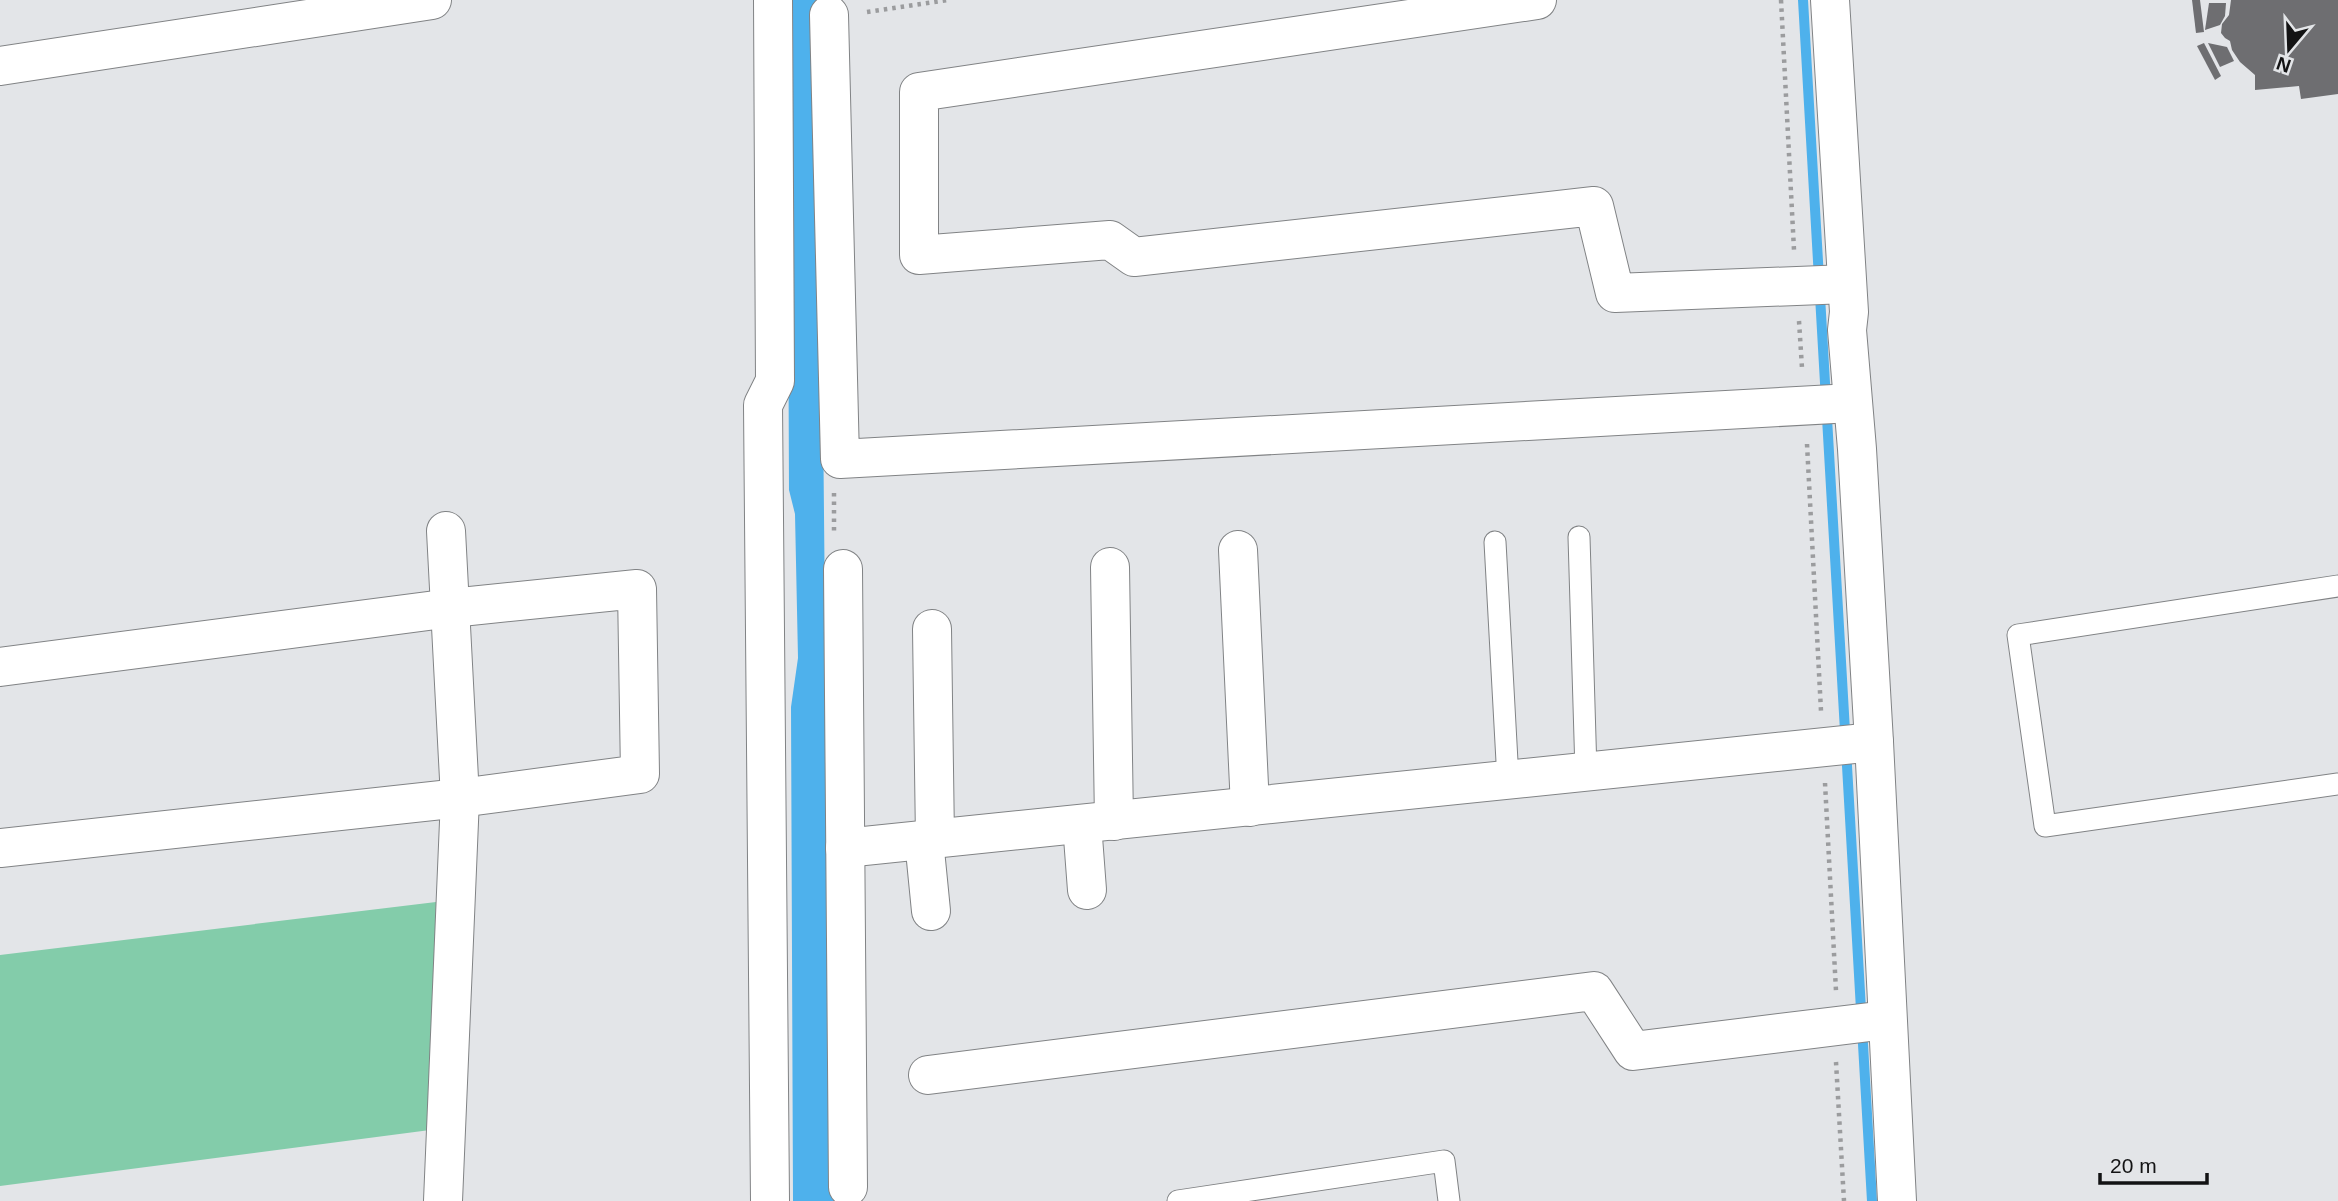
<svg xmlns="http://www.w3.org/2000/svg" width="2338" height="1201" viewBox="0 0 2338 1201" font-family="Arial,sans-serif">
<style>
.green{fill:#83ccaa}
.water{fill:#4eb1ec}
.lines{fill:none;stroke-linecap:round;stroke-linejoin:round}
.stream{stroke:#4eb1ec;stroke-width:10}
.building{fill:#6e6e71}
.lane-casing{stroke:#818385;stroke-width:23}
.street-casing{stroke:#818385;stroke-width:40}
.path{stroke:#9b9c9e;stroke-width:4.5;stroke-dasharray:3.5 5;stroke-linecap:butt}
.lane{stroke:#fff;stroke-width:21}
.street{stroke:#fff;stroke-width:38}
</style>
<rect width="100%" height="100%" fill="#e3e5e8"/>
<polygon class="green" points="436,902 430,1130 0,1186 0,955"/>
<polygon class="water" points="787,0 819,0 827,823 837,1201 793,1201 791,707 798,658 795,514 789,490"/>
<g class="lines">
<polyline class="stream" points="1803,0 1872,1201"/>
</g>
<g class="building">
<polygon points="2192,0 2200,0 2204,32 2196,33"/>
<polygon points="2231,0 2338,0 2338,94 2301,99 2299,86 2255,90 2255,75 2240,62 2232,50 2230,41 2225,38 2221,33 2222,24 2229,15"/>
<polygon points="2209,3 2226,3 2225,16 2220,25 2205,30"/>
<polygon points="2204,43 2221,76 2215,80 2197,46"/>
<polygon points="2208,43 2227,47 2234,61 2220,67"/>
</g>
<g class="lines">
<g class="lane-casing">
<g id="lane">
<polyline points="1579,537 1586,772"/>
<polyline points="1495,542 1508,780"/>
<polyline points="2338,586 2018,635 2045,826 2338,784"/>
<polyline points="1178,1201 1444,1161 1449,1201"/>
</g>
</g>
<g class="street-casing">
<g id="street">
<polyline points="1537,0 919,92 919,255 1110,240 1134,257 1594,206 1615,293 1847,284"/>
<polyline points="1830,0 1849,312 1847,330 1857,449 1874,742 1897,1201"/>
<polyline points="829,15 840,459 1852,403"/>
<polyline points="0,66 432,0"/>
<polyline points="1238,550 1250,807"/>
<polyline points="1110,567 1114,821"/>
<polyline points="843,569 848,1187"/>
<polyline points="932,629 935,839"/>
<polyline points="0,667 451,608 637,589 640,774 460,798 0,848"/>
<polyline points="1082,824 1087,890"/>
<polyline points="924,840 931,911"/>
<polyline points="845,848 1874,742"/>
<polyline points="928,1075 1594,991 1633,1051 1886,1020"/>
<polyline points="443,1201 460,798 446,531"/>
<polyline points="770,1201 763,405 775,381 773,0"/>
</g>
</g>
<g class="path">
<polyline points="1781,0 1794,250"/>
<polyline points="867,12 948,0"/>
<polyline points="1799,321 1802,368"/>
<polyline points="1807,444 1821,711"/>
<polyline points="834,493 834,533"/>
<polyline points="1825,783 1836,991"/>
<polyline points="1836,1062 1844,1201"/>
</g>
<use href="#lane" class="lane"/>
<use href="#street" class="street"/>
</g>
<g transform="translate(2289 49) rotate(199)" stroke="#e3e5e8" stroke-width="5" paint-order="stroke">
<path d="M0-5L12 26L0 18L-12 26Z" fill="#131314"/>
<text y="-10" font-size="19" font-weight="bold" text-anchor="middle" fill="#131314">N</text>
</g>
<path d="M2100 1173v10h107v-10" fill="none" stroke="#131314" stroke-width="3.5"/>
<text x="2110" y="1173" font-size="21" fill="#131314" stroke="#e3e5e8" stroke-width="5" paint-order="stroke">20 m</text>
</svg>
